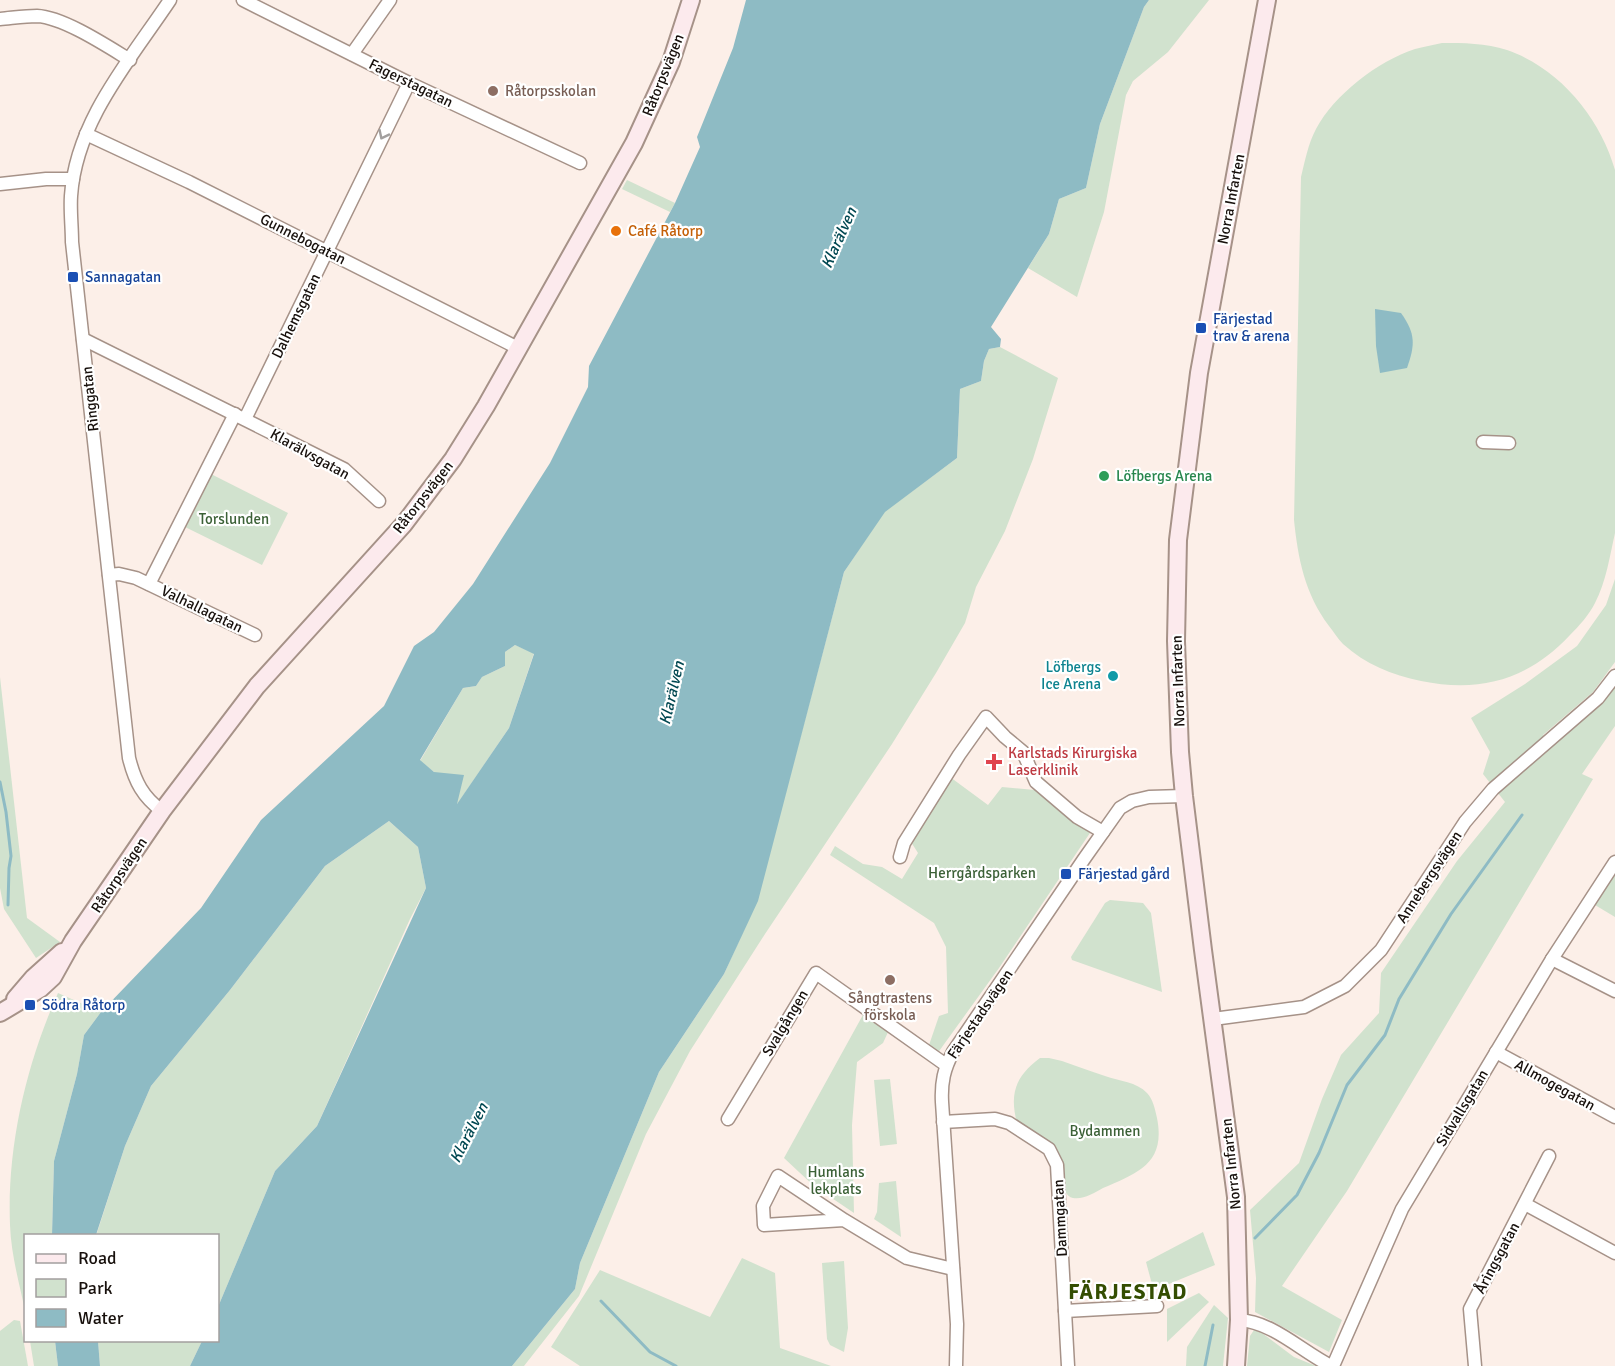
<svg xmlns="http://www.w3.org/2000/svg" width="1615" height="1366" viewBox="0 0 1615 1366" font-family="Signika,sans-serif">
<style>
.green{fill:#d1e2ce}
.water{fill:#8ebbc4;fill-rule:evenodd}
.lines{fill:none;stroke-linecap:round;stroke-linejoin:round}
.stream{stroke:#8ebbc4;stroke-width:3}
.street-casing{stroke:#a69288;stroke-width:15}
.secondary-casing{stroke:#a69288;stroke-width:20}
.street{stroke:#fff;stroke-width:12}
.secondary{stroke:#fceaed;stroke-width:16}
.oneway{stroke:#a29f9e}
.education-dot{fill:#8d6e63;stroke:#fff;stroke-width:2}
.food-dot{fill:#e8710a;stroke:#fff;stroke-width:2}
.transit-dot{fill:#1a4fb4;stroke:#fff;stroke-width:2}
.leisure-dot{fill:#2e9e5b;stroke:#fff;stroke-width:2}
.culture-dot{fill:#0f9aa8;stroke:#fff;stroke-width:2}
.health-dot{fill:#e0444e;stroke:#fff;stroke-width:2}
.labels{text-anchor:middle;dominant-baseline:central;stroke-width:4.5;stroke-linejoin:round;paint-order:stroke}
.street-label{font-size:15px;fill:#17100c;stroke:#fff}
.education-label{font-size:15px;fill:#785e54;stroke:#fff;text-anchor:start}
.food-label{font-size:15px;fill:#c56008;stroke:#fff;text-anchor:start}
.transit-label{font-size:15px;fill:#164399;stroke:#fff;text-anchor:start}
.leisure-label{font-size:15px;fill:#27864d;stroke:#fff;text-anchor:start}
.park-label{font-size:15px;fill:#3c6137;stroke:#fff}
.culture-label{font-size:15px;fill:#0d838f;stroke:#fff;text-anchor:end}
.health-label{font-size:15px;fill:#be3a42;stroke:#fff;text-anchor:start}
.water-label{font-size:16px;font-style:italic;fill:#004751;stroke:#fff}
.district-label{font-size:21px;font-weight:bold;letter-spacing:1.5px;fill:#344d01;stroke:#fff}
</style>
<rect width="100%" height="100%" fill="#fcefe8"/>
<g class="green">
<polygon points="1149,0 1209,0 1168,52 1133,81 1126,95 1104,212 1077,297 1028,268 1049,234 1059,199 1086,188 1100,124 1144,7"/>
<path d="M 1442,43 C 1463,43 1486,43 1507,50 C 1559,68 1600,117 1615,170 L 1615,533 C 1610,555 1606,582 1595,603 C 1589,615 1579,626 1570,635 C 1528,680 1480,693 1421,681 C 1392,675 1365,664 1343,644 C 1338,639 1334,632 1329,626 C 1305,594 1298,559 1294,520 L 1301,177 C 1305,161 1308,144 1316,129 C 1334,95 1378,61 1415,49 C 1423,47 1433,45 1442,43 Z"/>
<polygon points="627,180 675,203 670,212 622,189"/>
<polygon points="1000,347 1058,378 1033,459 1005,531 976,587 965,623 936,673 892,744 765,934 690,1051 646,1134 579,1296 524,1366 512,1366 575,1289 580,1263 659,1072 724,974 757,901 844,572 884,512 957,458 960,389 981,381 984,361 989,349"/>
<polygon points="207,472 288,513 262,565 181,525"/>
<polygon points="1615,579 1615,662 1593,692 1543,735 1549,749 1598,705 1615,684 1615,726 1582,774 1593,779 1347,1191 1282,1286 1342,1320 1329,1352 1255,1312 1256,1278 1250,1210 1299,1163 1322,1099 1341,1055 1379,1013 1381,973 1457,861 1505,802 1483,774 1490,752 1471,718 1525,684 1577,646 1606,605"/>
<polygon points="515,645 534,653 509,728 456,806 434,772 420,761 463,688 476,686 482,677 505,666 505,652"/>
<polygon points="0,677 27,918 60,942 36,958 4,909 0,888"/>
<polygon points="950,777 988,805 1002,787 1035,790 1092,830 999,968 937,1054 928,1048 939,1016 948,1013 946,947 934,923 830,855 835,846 863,864 882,867 902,879 918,853 911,842"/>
<polygon points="389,821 418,847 426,888 410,919 317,1126 275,1171 218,1307 218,1236 96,1236 125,1146 151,1086 230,990 325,866"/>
<polygon points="1615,872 1615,917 1595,905"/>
<polygon points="1110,900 1143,903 1151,913 1162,992 1072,960 1071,957 1105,903"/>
<path d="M 58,993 L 101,1012 L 84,1035 L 77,1074 L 54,1161 L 52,1235 L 26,1236 L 26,1315 C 20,1286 11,1255 10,1225 C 7,1146 26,1065 58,993 Z"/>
<polygon points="864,1013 889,1030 883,1043 857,1062 852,1125 854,1213 814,1186 784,1158"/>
<path d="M 1040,1058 L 1049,1058 L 1062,1061 C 1076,1066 1090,1071 1105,1076 C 1119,1081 1137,1082 1147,1093 C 1153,1099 1155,1109 1157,1118 C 1166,1163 1138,1173 1103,1188 C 1094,1193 1083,1200 1073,1198 C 1059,1195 1064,1167 1060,1157 C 1053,1141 1031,1132 1017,1123 C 1009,1093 1016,1076 1040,1058 Z"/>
<polygon points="890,1079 897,1144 880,1146 874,1080"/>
<polygon points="896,1181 901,1237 874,1219 877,1212 879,1183"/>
<polygon points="1203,1232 1215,1265 1164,1286 1153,1288 1146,1262"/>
<polygon points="742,1258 775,1273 780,1348 831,1366 580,1366 551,1347 600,1270 710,1317"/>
<polygon points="844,1261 848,1328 844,1352 830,1345 827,1339 822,1263"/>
<polygon points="1199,1293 1209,1302 1167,1342 1167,1309"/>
<polygon points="1214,1305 1228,1318 1223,1366 1186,1366 1187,1347"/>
<polygon points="14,1320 20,1321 28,1366 0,1366 0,1331"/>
<polygon points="1254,1330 1262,1333 1294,1357 1316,1366 1247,1366 1250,1336"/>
<polygon points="30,1341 55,1341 58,1366 34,1366"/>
<polygon points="98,1341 202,1341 190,1366 100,1366"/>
</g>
<g class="water">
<path d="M 746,0 L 1149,0 L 1144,7 L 1100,124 L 1086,188 L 1059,199 L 1049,234 L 991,327 L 1001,339 L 1000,347 L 989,349 L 984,361 L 981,381 L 960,389 L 957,458 L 885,512 L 844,572 L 758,901 L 724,974 L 659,1072 L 580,1263 L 575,1289 L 512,1366 L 190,1366 L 202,1341 L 218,1340 L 218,1307 L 275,1171 L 317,1126 L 426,888 L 418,847 L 389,821 L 325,866 L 230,990 L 151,1086 L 125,1146 L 96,1235 L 52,1235 L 54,1161 L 77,1074 L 84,1035 L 101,1012 L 201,908 L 261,820 L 384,706 L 414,646 L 434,632 L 473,584 L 550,463 L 588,387 L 589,366 L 675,203 L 700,147 L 697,137 L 733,48 ZM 515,645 L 534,654 L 509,728 L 457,804 L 464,775 L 434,772 L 420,760 L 463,688 L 476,686 L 482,677 L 505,666 L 505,652 Z"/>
<path d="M 1375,309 L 1401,313 C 1416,334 1415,345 1407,368 L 1380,373 L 1376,346 Z"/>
<polygon points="55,1341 98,1341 100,1366 58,1366"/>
</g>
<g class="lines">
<g class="stream">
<polyline points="0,782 6,812 11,856 9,868 8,905"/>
<polyline points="1255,1238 1297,1195 1319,1153 1347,1085 1385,1035 1399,999 1451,914 1522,815"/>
<polyline points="601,1301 650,1352 676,1366"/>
<polyline points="1205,1366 1213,1325"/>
</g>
<g class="street-casing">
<g id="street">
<polyline points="243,0 409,83 580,163"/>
<path d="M 0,19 C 12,18 25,16 37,16 C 63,17 107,46 130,60"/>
<polyline points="352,54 390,0"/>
<polyline points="86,134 189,182 518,348"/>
<polyline points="0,184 46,179 73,179"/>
<polyline points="83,339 344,469 379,501"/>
<polyline points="245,419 409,83"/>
<polyline points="1483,442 1509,443"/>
<polyline points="109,575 119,574 136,578 255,635"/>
<polyline points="149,584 235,414"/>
<path d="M 162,811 C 143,797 135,782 129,758 L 72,242 C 72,227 70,211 71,196 C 76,121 130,60 170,0"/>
<polyline points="900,857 904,843 959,755 986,717 1005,737 1023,752 1036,782 1077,817 1103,832"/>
<polyline points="1552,959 1615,991"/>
<polyline points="1213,1019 1304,1007 1345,986 1381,950 1465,822 1493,789 1598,698 1615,676"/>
<polyline points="1496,1052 1615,1117"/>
<polyline points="728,1119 816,973 946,1065"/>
<polyline points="943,1122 995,1119 1009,1123 1049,1149 1057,1165 1068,1366"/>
<polyline points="1525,1204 1615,1253"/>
<polyline points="844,1220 764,1225 763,1206 778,1176 844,1220 907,1258 953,1269"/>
<polyline points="1065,1311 1157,1306"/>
<path d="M 1239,1320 C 1273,1322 1301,1351 1331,1366"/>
<path d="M 956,1366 L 957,1324 L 942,1102 C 941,1082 944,1069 953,1052 L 1084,859 L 1120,808 L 1132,801 L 1149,797 L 1184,796"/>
<polyline points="1333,1366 1402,1209 1552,959 1615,862"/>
<polyline points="1475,1366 1470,1309 1549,1156"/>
</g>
</g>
<g class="secondary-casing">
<g id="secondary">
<polyline points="15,999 33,978 62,952"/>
<polyline points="0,1013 40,989 53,977 73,941 162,811 257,686 404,524 453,459 486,406 634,143 671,62 691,0"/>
<polyline points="1236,1366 1239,1320 1236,1197 1203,950 1184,796 1180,752 1176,641 1178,540 1199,373 1267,0"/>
</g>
</g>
<use href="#street" class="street"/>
<use href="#secondary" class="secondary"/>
</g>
<defs><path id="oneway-chevron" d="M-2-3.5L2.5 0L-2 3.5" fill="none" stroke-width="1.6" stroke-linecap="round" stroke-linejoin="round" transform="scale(1.5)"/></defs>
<use class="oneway" href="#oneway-chevron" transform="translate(383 135) rotate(116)"/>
<g class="education-dot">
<circle cx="493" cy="91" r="6"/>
<circle cx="890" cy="980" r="6"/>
</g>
<circle class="food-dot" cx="616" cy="231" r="6"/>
<g class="transit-dot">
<rect x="67" y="271" width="12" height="12" rx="3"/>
<rect x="1195" y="322" width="12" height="12" rx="3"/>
<rect x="1060" y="868" width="12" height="12" rx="3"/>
<rect x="24" y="999" width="12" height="12" rx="3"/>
</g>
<circle class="leisure-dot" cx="1104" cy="476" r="6"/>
<circle class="culture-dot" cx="1113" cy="676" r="6"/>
<path class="health-dot" d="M991 753h6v6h6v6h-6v6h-6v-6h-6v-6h6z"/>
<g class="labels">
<g class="street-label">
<text transform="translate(663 75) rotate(-68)">Råtorpsvägen</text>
<text transform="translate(411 83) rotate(26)">Fagerstagatan</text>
<text transform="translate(1231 199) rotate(-79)">Norra Infarten</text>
<text transform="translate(303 239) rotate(27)">Gunnebogatan</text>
<text transform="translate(296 316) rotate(-64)">Dalhemsgatan</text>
<text transform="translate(90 399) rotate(-96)">Ringgatan</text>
<text transform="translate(310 454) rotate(29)">Klarälvsgatan</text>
<text transform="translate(423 497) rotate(-52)">Råtorpsvägen</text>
<text transform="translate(202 609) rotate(26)">Valhallagatan</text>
<text transform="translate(1178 681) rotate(-92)">Norra Infarten</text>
<text transform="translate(119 875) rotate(-56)">Råtorpsvägen</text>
<text transform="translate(1429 877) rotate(-57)">Annebergsvägen</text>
<text transform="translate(980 1014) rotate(-56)">Färjestadsvägen</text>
<text transform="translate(785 1023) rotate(-59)">Svalgången</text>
<text transform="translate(1555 1085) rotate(29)">Allmogegatan</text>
<text transform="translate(1462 1108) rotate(-59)">Sidvallsgatan</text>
<text transform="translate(1231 1164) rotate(-96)">Norra Infarten</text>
<text transform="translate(1060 1218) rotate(-93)">Dammgatan</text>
<text transform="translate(1497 1258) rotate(-62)">Åringsgatan</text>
</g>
<g class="education-label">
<text x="505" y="91">Råtorpsskolan</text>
<text x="890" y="998" text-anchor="middle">Sångtrastens<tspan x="890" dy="17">förskola</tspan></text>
</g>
<g class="food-label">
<text x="628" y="231">Café Råtorp</text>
</g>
<g class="transit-label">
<text x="85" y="277">Sannagatan</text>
<text x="1213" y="319">Färjestad<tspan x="1213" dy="17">trav &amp; arena</tspan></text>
<text x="1078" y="874">Färjestad gård</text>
<text x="42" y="1005">Södra Råtorp</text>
</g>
<g class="leisure-label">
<text x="1116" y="476">Löfbergs Arena</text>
</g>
<g class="park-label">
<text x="234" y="519">Torslunden</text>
<text x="982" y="873">Herrgårdsparken</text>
<text x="1105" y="1131">Bydammen</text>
<text x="836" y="1172">Humlans<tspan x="836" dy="17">lekplats</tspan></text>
</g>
<g class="culture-label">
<text x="1101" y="667">Löfbergs<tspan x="1101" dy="17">Ice Arena</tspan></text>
</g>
<g class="health-label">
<text x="1008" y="753">Karlstads Kirurgiska<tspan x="1008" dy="17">Laserklinik</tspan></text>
</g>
<g class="water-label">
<text transform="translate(839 238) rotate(-66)">Klarälven</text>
<text transform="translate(672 693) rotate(-77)">Klarälven</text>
<text transform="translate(469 1133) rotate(-63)">Klarälven</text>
</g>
<g class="district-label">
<text x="1128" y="1292">FÄRJESTAD</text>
</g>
</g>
<rect x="24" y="1234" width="195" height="108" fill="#ffffff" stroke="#a29f9e" stroke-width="1.5"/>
<rect x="36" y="1254" width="30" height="9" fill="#fceaed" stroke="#a29f9e" stroke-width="1.5"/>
<text x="78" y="1264" font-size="18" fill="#17100c">Road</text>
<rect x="36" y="1279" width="30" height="18" fill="#d1e2ce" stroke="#a29f9e" stroke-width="1.5"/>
<text x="78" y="1294" font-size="18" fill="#17100c">Park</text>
<rect x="36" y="1309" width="30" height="18" fill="#8ebbc4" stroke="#a29f9e" stroke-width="1.5"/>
<text x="78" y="1324" font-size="18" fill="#17100c">Water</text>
</svg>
